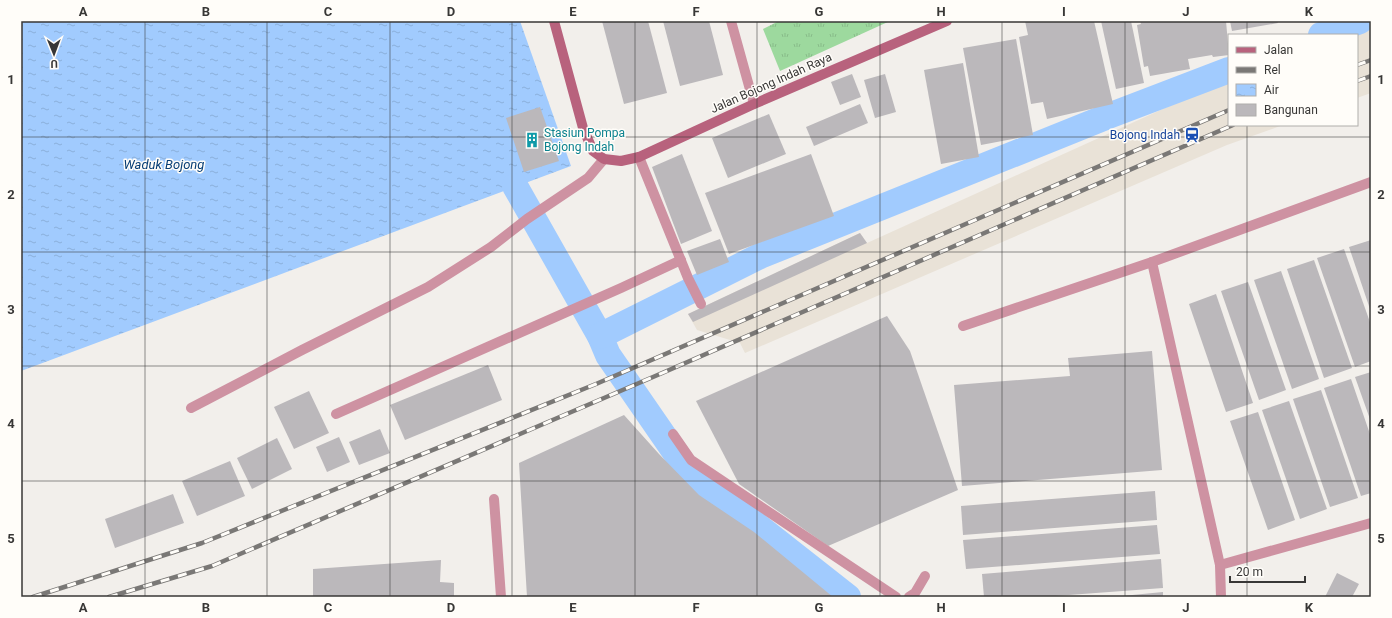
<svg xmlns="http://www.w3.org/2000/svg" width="1392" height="618" viewBox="0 0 1392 618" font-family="Roboto,sans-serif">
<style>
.built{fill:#e9e2d7}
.grass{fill:url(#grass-tufts)}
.water{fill:url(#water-ripples)}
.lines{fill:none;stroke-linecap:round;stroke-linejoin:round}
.canal{stroke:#a1cbfe;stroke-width:26}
.building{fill:#bbb8bb}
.lane{stroke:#ce92a2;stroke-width:10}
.street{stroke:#ce92a2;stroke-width:10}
.secondary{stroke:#b8627d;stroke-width:10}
.rail-casing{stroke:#7a7876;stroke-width:4.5}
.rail{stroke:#fffdf9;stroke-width:3;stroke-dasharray:9;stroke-linecap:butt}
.grid{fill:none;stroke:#383736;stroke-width:1;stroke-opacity:0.55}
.labels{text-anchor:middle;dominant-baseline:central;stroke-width:3;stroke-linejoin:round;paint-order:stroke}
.street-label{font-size:12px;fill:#383736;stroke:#fffdf9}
.culture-label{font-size:12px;fill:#0d838f;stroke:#fffdf9;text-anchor:start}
.transit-label{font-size:12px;fill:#164399;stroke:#fffdf9;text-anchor:end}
.water-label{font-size:13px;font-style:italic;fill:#063d75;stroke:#fffdf9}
.neatline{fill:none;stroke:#383736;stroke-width:1.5}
.grid-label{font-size:13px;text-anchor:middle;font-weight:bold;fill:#383736}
</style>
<defs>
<pattern id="grass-tufts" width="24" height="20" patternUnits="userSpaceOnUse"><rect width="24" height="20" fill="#9dd99e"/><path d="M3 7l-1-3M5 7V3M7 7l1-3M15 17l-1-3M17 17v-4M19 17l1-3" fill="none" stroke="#88bb89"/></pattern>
<pattern id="water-ripples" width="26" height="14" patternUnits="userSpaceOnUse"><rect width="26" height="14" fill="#a1cbfe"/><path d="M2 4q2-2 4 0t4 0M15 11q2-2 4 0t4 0" fill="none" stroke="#8bafda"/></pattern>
</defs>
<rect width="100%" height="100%" fill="#f2efeb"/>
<g class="built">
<polygon points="1371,29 1371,93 1357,98 1357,35 1355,35"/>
<polygon points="1229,79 1229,125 1283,125 1227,145 745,353 740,343 697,330 688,314 860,233 867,243"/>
</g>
<polygon class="grass" points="779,21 890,21 780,71 763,29"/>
<polygon class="water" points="21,21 520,21 571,166 21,371"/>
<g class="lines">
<g class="canal">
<polyline points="1321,35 1360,21"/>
<polyline points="515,186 600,336 608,355 688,471 848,597"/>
<polyline points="600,336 760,256 1111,115 1229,70"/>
</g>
</g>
<g class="building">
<polygon points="602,21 648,21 667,93 624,104"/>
<polygon points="663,21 709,21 723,75 680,86"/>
<polygon points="1025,21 1094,21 1113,104 1047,119 1043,102 1031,104 1019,37 1028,35"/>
<polygon points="1101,21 1131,21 1144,83 1116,89"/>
<polygon points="1140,21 1226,21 1229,55 1213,57 1212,55 1188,59 1190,69 1150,76 1148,66 1144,67 1137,25 1141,24"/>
<polygon points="1230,21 1277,21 1278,23 1232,31"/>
<polygon points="1016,39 1033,135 981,145 963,48"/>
<polygon points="963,63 979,157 941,164 924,70"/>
<polygon points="852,74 861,97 840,105 831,82"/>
<polygon points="885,74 896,112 875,118 864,80"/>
<polygon points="860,104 868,123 814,146 806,127"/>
<polygon points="540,107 559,161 524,172 506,118"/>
<polygon points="769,114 786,154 728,178 712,138"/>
<polygon points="682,154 712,231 681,244 652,167"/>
<polygon points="811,154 834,216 729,254 705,193"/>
<polygon points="860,233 867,243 693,322 688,314"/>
<polygon points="720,239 729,262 697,275 687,251"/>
<polygon points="1371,240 1371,312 1349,247"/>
<polygon points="1344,249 1371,325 1371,361 1355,367 1317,258"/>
<polygon points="1314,260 1352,368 1324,378 1287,269"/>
<polygon points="1281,271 1319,379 1292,389 1254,280"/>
<polygon points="1248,282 1286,390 1259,400 1221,291"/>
<polygon points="1216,294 1253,403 1226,412 1189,304"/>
<polygon points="887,316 910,351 958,490 828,546 739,484 696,401"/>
<polygon points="1152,351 1162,470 962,486 954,385 1070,376 1068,358"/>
<polygon points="488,365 502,400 405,440 390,405"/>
<polygon points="1371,372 1371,422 1355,377"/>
<polygon points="1351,379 1371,437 1371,493 1361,496 1324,388"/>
<polygon points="1321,390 1358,498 1330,507 1293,399"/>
<polygon points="309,391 329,433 294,449 274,407"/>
<polygon points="1289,401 1327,509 1300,519 1262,410"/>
<polygon points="1258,412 1295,520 1268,530 1230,421"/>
<polygon points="624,415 659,454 699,495 754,532 833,597 527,597 519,463"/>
<polygon points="380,429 390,453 359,465 349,442"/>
<polygon points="339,437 350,462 327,472 316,447"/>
<polygon points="277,438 292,469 252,489 237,458"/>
<polygon points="230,461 245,496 197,516 182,481"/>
<polygon points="1155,491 1157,520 963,535 961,506"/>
<polygon points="173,494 184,523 115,548 105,519"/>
<polygon points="1157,525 1160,554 966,569 963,540"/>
<polygon points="1161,559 1163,588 1042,597 984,597 982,574"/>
<polygon points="441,560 440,582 454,583 454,597 313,597 313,569"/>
<polygon points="1337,573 1359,584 1352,597 1325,597"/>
<polygon points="1163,592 1163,597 1122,597 1122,596"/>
</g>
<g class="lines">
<g class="lane">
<polyline points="639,157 688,278 701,304"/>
<polyline points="1152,262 1220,565 1221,597"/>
<polyline points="963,326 1152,262 1371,182"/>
<polyline points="191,408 302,350 428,287 491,247 527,219 588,178 604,159"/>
<polyline points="336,414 621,288 681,260"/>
<polyline points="673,434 691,460 896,597"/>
<polyline points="494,499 501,597"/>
<polyline points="1220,565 1371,523"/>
<polyline points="909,597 915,593 925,576"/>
</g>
<polyline class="street" points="731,21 754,104"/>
<polyline class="secondary" points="554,21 583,128 593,151 604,159 621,161 639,157 754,104 947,21"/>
<g class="rail-casing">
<g id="rail">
<polyline points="1357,65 1371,60"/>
<polyline points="1357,81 1371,76"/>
<polyline points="33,597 202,543 596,384 1229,110"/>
<polyline points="109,597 212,566 653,377 1233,125"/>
</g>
</g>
<use href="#rail" class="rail"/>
</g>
<path class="grid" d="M 145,21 L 145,597M 267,21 L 267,597M 390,21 L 390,597M 512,21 L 512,597M 635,21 L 635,597M 757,21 L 757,597M 880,21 L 880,597M 1002,21 L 1002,597M 1125,21 L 1125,597M 1247,21 L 1247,35M 1247,125 L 1247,597M 21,137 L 1371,137M 21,252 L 1371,252M 21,366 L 1371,366M 21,481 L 1371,481"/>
<defs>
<g id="station-bare" transform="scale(1.2)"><path d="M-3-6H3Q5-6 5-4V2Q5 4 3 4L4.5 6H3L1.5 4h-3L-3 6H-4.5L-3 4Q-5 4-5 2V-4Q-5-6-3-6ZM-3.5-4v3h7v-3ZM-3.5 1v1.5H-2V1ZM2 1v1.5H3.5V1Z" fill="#1a4fb4" stroke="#fffdf9" stroke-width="2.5" paint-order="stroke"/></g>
<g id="building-bare" transform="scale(1.2)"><path d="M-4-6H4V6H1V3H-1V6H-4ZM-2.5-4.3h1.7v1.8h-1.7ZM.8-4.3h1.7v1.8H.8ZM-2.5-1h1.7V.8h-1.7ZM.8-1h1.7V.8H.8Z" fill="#0f9aa8" stroke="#fffdf9" stroke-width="2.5" paint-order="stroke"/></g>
</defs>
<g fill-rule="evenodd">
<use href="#station-bare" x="1192" y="135"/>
<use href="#building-bare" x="532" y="140"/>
</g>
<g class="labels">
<g class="street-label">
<text transform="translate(771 83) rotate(-24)">Jalan Bojong Indah Raya</text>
</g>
<g class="culture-label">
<text x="544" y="133">Stasiun Pompa<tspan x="544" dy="14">Bojong Indah</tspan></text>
</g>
<g class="transit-label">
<text x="1180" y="135">Bojong Indah</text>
</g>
<g class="water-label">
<text x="164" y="164">Waduk Bojong</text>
</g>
</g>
<rect width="1392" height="618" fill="none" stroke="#fffdf9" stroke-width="44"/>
<rect x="1228" y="34" width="130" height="92" fill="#fffdf9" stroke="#afaeab"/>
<rect x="1236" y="47" width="20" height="6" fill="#b8627d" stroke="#afaeab"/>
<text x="1264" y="54" font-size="12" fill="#383736">Jalan</text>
<rect x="1236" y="67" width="20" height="6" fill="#7a7876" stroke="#afaeab"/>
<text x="1264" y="74" font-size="12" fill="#383736">Rel</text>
<rect x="1236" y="84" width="20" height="12" fill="url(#water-ripples)" stroke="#afaeab"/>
<text x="1264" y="94" font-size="12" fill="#383736">Air</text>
<rect x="1236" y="104" width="20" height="12" fill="#bbb8bb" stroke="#afaeab"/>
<text x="1264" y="114" font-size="12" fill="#383736">Bangunan</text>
<g transform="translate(54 54) rotate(179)" stroke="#fffdf9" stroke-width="3" paint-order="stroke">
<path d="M0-3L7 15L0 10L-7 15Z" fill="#383736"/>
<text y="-6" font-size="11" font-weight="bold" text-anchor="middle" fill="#383736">U</text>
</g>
<path d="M1230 576v6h75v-6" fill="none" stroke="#383736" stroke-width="2"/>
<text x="1236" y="576" font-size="12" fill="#383736" stroke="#fffdf9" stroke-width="3" paint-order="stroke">20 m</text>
<rect x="22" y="22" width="1348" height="574" class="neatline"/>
<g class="grid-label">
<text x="83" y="16">A</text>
<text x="206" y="16">B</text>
<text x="328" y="16">C</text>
<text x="451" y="16">D</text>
<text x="573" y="16">E</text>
<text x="696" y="16">F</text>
<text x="819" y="16">G</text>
<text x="941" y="16">H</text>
<text x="1064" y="16">I</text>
<text x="1186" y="16">J</text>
<text x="1309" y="16">K</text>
<text x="11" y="84">1</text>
<text x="1381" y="84">1</text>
<text x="11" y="199">2</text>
<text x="1381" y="199">2</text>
<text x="11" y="314">3</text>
<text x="1381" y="314">3</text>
<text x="11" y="428">4</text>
<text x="1381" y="428">4</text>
<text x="11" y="543">5</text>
<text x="1381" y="543">5</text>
<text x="83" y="612">A</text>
<text x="206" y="612">B</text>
<text x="328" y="612">C</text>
<text x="451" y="612">D</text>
<text x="573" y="612">E</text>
<text x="696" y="612">F</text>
<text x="819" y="612">G</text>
<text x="941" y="612">H</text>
<text x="1064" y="612">I</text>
<text x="1186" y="612">J</text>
<text x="1309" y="612">K</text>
</g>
</svg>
